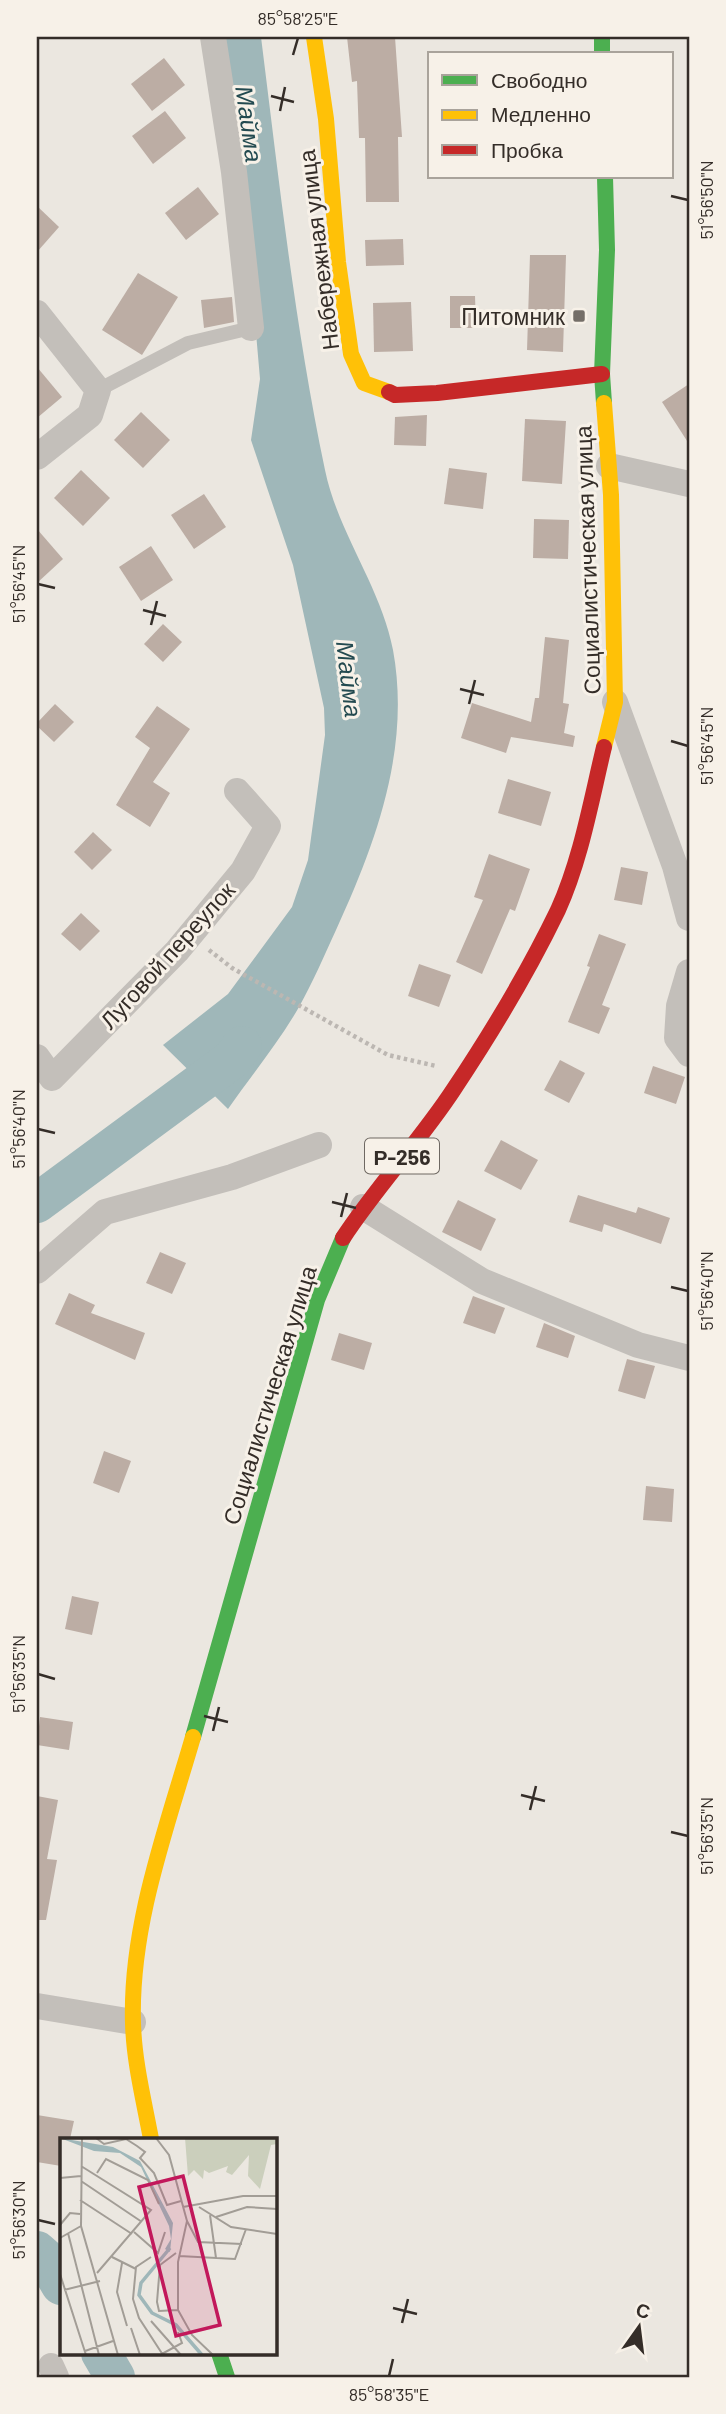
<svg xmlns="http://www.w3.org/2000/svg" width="726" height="2414" viewBox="0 0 726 2414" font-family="Barlow,sans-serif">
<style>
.water{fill:#9fb7b9}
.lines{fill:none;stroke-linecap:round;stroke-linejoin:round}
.river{stroke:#9fb7b9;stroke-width:40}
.building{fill:#bcada4}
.path{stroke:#bcb7b2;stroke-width:4.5;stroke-dasharray:3.5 3.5;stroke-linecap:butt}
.lane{stroke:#c3bfba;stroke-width:14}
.street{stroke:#c3bfba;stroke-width:26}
.fast{stroke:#4caf50;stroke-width:16}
.slow{stroke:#ffc107;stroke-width:16}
.jam{stroke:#c62828;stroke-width:16}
.ticks{fill:none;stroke:#342d28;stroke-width:2.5}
.poi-dot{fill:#746e68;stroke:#f7f1e8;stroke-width:2.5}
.labels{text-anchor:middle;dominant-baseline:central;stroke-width:6;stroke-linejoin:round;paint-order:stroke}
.shield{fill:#f7f1e8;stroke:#6e6862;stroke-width:2}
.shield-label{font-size:21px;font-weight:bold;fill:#342d28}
.street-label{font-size:23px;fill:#342d28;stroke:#f7f1e8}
.poi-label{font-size:23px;fill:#342d28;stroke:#f7f1e8;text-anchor:end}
.water-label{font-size:24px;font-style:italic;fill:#234a50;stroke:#f7f1e8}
.inset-river{fill:none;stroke:#9fb7b9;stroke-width:3.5}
.inset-road{fill:none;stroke:#a29d96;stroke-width:2}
.view{fill:#c2185b;fill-opacity:0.15;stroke:#c2185b;stroke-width:3.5}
.inset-edge{fill:none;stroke:#342d28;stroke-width:3.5}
.neatline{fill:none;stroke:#342d28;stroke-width:2.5}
.ticks-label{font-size:18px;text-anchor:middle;fill:#342d28}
</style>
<rect width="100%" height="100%" fill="#ebe7e0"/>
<path class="water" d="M 218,37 L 261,37 C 279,181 295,327 325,470 C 338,533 381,587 393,650 C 411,748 376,843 336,930 C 324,956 313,982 299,1007 C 279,1042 251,1076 228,1109 L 163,1045 L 228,994 L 292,907 L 308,860 L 325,735 L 324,708 L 293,565 L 251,440 L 260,379 L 242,171 Z"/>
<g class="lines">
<g class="river">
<polyline points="37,1203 231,1060 242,1046"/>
<polyline points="37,2251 45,2258 61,2285"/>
<polyline points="101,2353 115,2377"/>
</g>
</g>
<g class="building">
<polygon points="347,37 395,37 402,137 398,137 399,202 366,202 365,138 359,138 357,81 352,82"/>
<polygon points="164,58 185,85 152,111 131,84"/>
<polygon points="165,111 186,138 153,164 132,136"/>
<polygon points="198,187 219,214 186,240 165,213"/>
<polygon points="37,206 59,227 37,252"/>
<polygon points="403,239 404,265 366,266 365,240"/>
<polygon points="530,255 566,255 563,352 527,350"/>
<polygon points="138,273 178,297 142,355 102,330"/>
<polygon points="450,296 475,296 476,328 450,328"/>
<polygon points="232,297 234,322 204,328 201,300"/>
<polygon points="411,302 413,351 374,352 373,303"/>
<polygon points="37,367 62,397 37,418"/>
<polygon points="689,384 689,444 662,402"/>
<polygon points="141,412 170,440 143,468 114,440"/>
<polygon points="427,415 426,446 394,445 395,417"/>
<polygon points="525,419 566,421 562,484 522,481"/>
<polygon points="449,468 487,473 483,509 444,504"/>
<polygon points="81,470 110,498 83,526 54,498"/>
<polygon points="204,494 226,527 194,549 171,515"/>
<polygon points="534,519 569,520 568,559 533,558"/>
<polygon points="37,529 63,559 37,583"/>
<polygon points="151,546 173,580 141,601 119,567"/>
<polygon points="163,624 182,642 163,662 144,644"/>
<polygon points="545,637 569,640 563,703 569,704 564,733 575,736 573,747 511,737 506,753 461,738 472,703 531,722 535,698 539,698"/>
<polygon points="55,704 74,722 54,742 37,726 37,723"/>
<polygon points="157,706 190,729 153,782 170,793 150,827 116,805 150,748 135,737"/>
<polygon points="508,779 551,792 541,826 498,813"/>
<polygon points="93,832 112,850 92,870 74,852"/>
<polygon points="489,854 530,869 515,911 510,909 482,974 456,962 483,900 474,897"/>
<polygon points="621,867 648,872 642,905 614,900"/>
<polygon points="81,913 100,931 80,951 61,934"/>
<polygon points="599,934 626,944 602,1005 610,1008 599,1034 568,1022 590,967 587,966"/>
<polygon points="419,964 451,975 439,1007 408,996"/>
<polygon points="560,1060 585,1073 569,1103 544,1090"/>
<polygon points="653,1066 685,1077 676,1104 644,1093"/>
<polygon points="501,1140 538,1160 521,1190 484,1171"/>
<polygon points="578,1195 636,1213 638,1207 670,1218 661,1244 604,1224 602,1232 569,1222"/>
<polygon points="458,1200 496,1219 481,1251 442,1232"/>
<polygon points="160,1252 186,1263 172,1294 146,1283"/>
<polygon points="69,1293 95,1305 91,1313 145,1333 135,1360 55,1324"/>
<polygon points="473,1296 505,1308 495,1334 463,1323"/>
<polygon points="544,1323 575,1336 568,1358 536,1347"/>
<polygon points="339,1333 372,1343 364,1370 331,1360"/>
<polygon points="627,1359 655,1366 645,1399 618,1391"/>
<polygon points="104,1451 131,1461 119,1493 93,1483"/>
<polygon points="646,1486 674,1489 672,1522 643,1520"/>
<polygon points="72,1596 99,1602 92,1635 65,1629"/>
<polygon points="40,1717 73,1722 69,1750 37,1745"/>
<polygon points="37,1796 58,1800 47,1859 57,1860 46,1920 37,1920"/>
<polygon points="37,2115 74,2121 70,2139 61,2139 61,2166 37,2162"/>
</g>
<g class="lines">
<polyline class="path" points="209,950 232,968 388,1055 436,1066"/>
<polyline class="lane" points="98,390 188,343 251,328"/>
<g class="street">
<polyline points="213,37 234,172 251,328"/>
<polyline points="37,313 98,390 90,415 37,457"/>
<polyline points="609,466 689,484"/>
<polyline points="615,702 675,866 689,918"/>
<polyline points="689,972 679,1006 677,1038 689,1054"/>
<polyline points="37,1057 52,1078 177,951 243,871 268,826 237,791"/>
<polyline points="363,1207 482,1281 638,1345 689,1358"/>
<polyline points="37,1271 105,1212 232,1177 319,1145"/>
<polyline points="37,2006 133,2022"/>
<polyline points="51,2366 56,2377"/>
</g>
<g class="fast">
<polyline points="602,37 602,54"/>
<polyline points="604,403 602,374 607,250 605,177"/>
<polyline points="193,1737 317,1300 343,1238"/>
<polyline points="219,2353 227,2377"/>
</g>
<g class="slow">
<polyline points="314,37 326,119 338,262 351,354 364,383 389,392"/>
<polyline points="604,747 615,702 611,495 604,403"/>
<path d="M 151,2139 C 144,2101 134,2062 133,2023 C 130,1926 166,1830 193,1737"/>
</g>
<g class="jam">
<polyline points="389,392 395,395 437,393 602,374"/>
<path d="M 343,1238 C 377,1186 420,1141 454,1089 C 492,1032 528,972 558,910 C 581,859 591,801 604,747"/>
</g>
</g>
<path class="ticks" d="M 293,55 L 298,38M 271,96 L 294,102M 280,111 L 285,87M 671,196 L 688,200M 38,584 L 55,588M 143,610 L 166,616M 151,625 L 157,601M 460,689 L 484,695M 469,704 L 475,680M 671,741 L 688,746M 38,1129 L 55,1133M 332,1202 L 356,1208M 341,1217 L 347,1193M 671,1287 L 688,1291M 38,1674 L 55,1679M 204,1716 L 228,1722M 213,1731 L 219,1707M 521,1795 L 545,1801M 530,1810 L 536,1786M 671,1832 L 688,1836M 38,2220 L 55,2224M 393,2308 L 417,2314M 402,2323 L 408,2299M 389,2376 L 393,2359"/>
<rect class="poi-dot" x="572" y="309" width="14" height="14" rx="3.5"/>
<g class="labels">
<rect class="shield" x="365" y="1138.5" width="74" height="35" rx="5"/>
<g class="shield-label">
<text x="402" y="1156">Р-256</text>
</g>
<g class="street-label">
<text transform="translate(318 250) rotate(-97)">Набережная улица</text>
<text transform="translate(587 560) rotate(-92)">Социалистическая улица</text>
<text transform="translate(167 955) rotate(-48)">Луговой переулок</text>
<text transform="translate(269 1395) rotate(-73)">Социалистическая улица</text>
</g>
<g class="poi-label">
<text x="565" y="316">Питомник</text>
</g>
<g class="water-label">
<text transform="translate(250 124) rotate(82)">Майма</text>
<text transform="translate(350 679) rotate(83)">Майма</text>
</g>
</g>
<g transform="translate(60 2138)">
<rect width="217" height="217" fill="#ebe7e0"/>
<path d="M 125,0 L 217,0 L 217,6 L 211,7 L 200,51 L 188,38 L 189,17 L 172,37 L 166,34 L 168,28 L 149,35 L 144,32 L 143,41 L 134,32 L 128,38 Z" fill="#cbcfbc"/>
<path d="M 0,0 L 53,9 L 80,23 L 113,85 L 110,114 L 105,111 L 111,101 L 109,88 L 81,29 L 60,15 L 34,13 Z" fill="#9fb7b9"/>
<path class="inset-river" d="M 110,110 L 81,145 L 79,157 L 92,175 L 116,187 L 142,217"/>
<path class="inset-road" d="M 22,0 L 21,88 L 58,217M 36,0 L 44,6 L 66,1 L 77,8 L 85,14 L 80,20 L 94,35 L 107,67 L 121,63M 96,0 L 109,17 L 127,83 L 118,124 L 118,172 L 132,197 L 153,217M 21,28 L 91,72 L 37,135M 37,35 L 46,21 L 88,42 L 99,66M 0,40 L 21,38M 21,43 L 82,84M 20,62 L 72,96M 123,69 L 183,58 L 217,58M 139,69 L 171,89 L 217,96M 150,77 L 156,120M 156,79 L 187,69 L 217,71M 127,83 L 138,104 L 182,106M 0,87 L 10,75 L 20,76M 74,94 L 98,115 L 105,94M 8,95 L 39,217M 0,100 L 21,88M 116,115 L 100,127 L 97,164 L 99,173 L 118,172M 119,118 L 175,121 L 186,91M 52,119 L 76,131M 91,119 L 76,129 L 73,161 L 79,180 L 103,217M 62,125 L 57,154 L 67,188M 0,136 L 26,217M 4,152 L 40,143M 91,183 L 121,217M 71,190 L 80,217M 25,213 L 53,203M 100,217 L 122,205 L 118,194"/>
<path class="view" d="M 123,38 L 160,187 L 116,198 L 79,49 Z"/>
<rect width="217" height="217" class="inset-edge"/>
</g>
<rect width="726" height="2414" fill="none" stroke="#f7f1e8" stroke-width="77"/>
<rect x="428" y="52" width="245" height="126" fill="#f7f1e8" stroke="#a9a39b" stroke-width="2"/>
<rect x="442" y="75" width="35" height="10" fill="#4caf50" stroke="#a9a39b" stroke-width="2"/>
<text x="491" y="88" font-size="21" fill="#342d28">Свободно</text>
<rect x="442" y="110" width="35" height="10" fill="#ffc107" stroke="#a9a39b" stroke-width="2"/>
<text x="491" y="122" font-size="21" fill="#342d28">Медленно</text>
<rect x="442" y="145" width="35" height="10" fill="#c62828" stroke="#a9a39b" stroke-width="2"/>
<text x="491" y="158" font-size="21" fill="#342d28">Пробка</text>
<g transform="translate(639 2327) rotate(14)" stroke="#f7f1e8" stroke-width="5" paint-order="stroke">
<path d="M0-5L12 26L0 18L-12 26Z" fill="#342d28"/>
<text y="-10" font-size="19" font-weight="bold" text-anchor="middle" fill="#342d28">С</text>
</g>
<rect x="38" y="38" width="650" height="2338" class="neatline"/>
<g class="ticks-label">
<text x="298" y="25">85°58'25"E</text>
<text transform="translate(707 200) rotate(-90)" y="6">51°56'50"N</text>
<text transform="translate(19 584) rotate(-90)" y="6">51°56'45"N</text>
<text transform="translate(707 746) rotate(-90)" y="6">51°56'45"N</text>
<text transform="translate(19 1129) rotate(-90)" y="6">51°56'40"N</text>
<text transform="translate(707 1291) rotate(-90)" y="6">51°56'40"N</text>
<text transform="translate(19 1674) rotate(-90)" y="6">51°56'35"N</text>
<text transform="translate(707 1836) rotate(-90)" y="6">51°56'35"N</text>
<text transform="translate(19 2220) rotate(-90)" y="6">51°56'30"N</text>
<text x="389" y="2401">85°58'35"E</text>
</g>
</svg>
